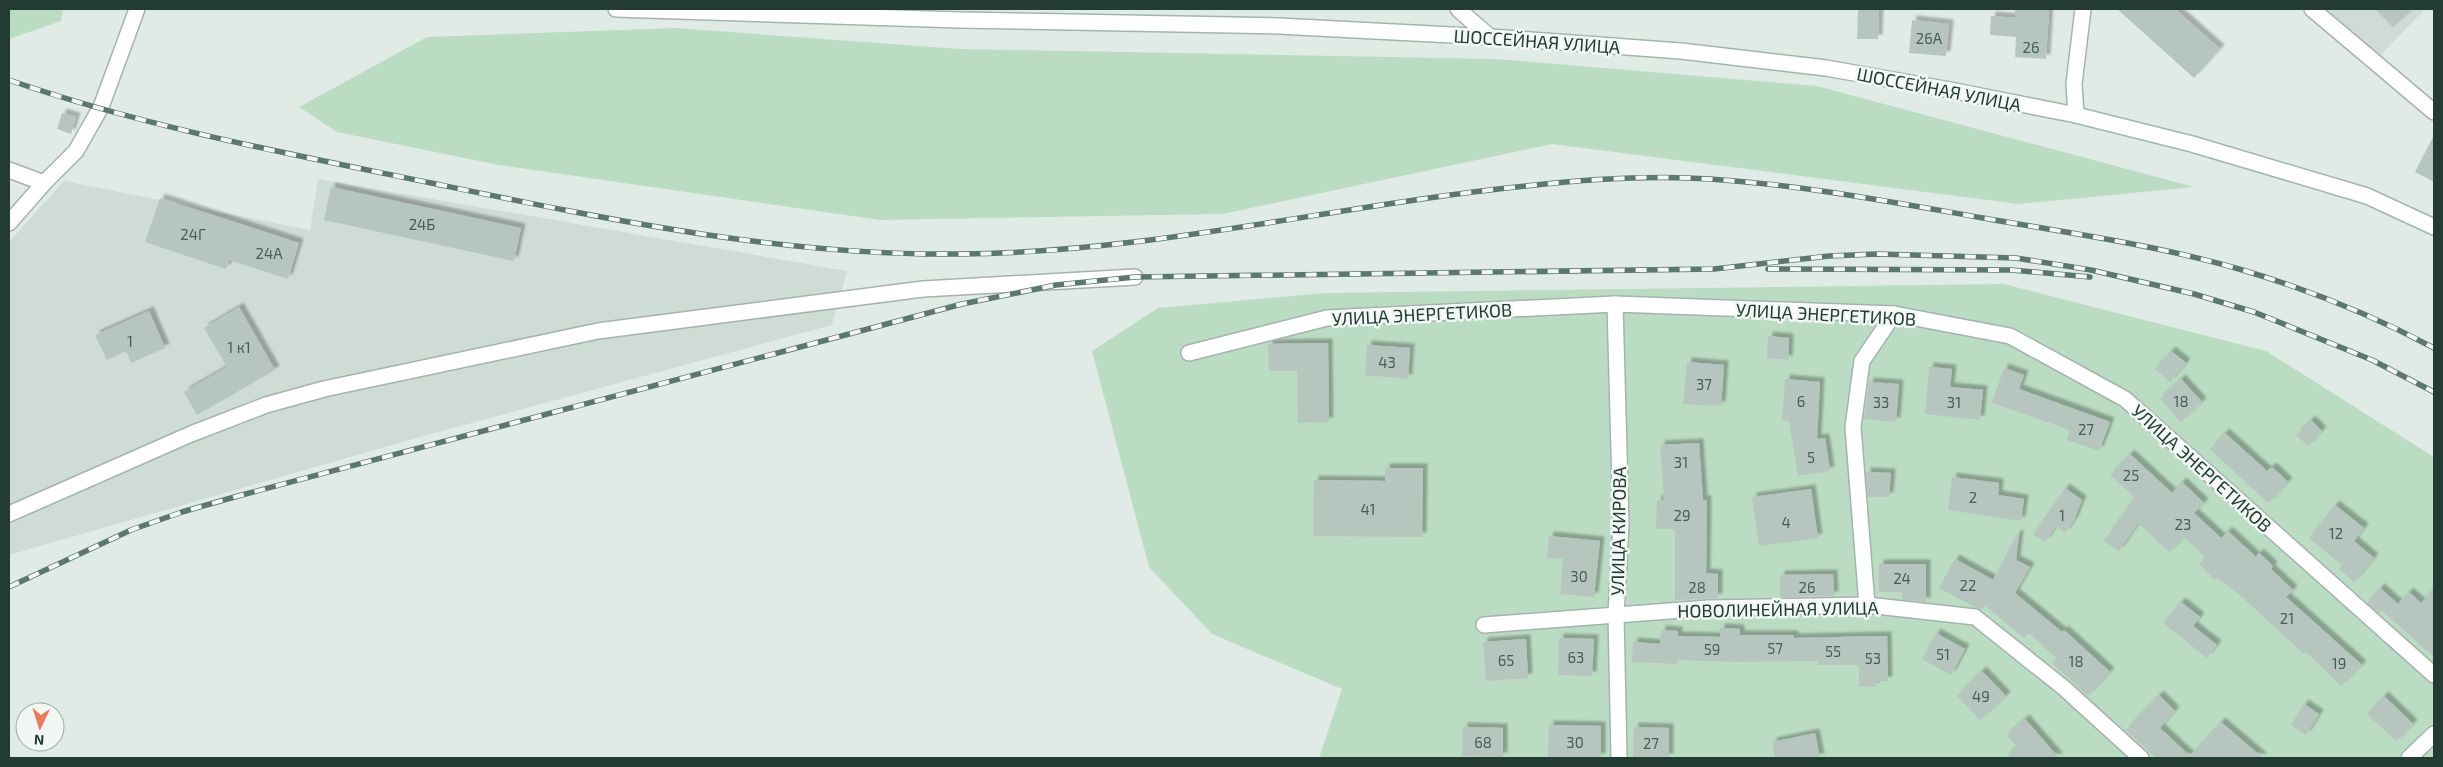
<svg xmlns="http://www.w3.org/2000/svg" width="2443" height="767" viewBox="0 0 2443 767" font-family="'Exo 2',sans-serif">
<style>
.built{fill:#cfdbd5}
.green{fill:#badcc2}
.building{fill:#b6c6bf;filter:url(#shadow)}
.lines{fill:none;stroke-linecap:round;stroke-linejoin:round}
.street-casing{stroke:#a4b3ad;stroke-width:18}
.secondary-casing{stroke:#a0b6ad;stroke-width:18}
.street{stroke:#fff;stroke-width:15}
.secondary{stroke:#fff;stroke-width:15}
.rail-casing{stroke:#5c776e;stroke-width:5.5}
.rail{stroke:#f1f8f4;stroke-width:4;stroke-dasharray:11;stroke-linecap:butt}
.labels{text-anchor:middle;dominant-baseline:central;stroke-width:5;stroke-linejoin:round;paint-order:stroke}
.number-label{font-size:15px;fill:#475e56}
.street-label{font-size:18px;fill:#223b33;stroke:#f1f8f4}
</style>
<defs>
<filter id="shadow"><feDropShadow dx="4.5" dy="-4.5" stdDeviation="1" flood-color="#0004"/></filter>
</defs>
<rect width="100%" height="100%" fill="#e1ebe6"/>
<g class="built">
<polygon points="2327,9 2425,9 2379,57"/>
<polygon points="318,179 847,271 832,325 416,438 9,555 9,242 64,181 310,230"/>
</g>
<g class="green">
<polygon points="9,9 63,9 61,21 9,39"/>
<polygon points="676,28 959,49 1496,59 1817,86 2194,187 2018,204 1552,144 1223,214 880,220 499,165 337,132 299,107 427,37"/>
<polygon points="2004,284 2266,351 2434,457 2434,758 1319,758 1342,689 1212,634 1149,567 1092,351 1158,308 1324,293"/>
</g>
<g class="building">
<polygon points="1858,9 1879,9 1878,39 1857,39"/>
<polygon points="2015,9 2049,9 2046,59 2015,57 2016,37 1990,35 1991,16 2015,18"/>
<polygon points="2117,9 2175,9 2220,49 2194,78"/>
<polygon points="2375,9 2413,9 2393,27"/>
<polygon points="1912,20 1949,24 1946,56 1909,53"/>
<polygon points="62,113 76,117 71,134 57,129"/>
<polygon points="2434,135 2434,182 2415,172"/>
<polygon points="331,187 521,228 514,261 324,220"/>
<polygon points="160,198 299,243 288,279 229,260 226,269 145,242"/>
<polygon points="239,307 275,370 197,415 184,392 227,367 204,328"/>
<polygon points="149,311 165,348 131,363 126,351 107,360 95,335"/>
<polygon points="1768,336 1789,338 1788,360 1767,358"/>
<polygon points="1328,343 1329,422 1298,423 1297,371 1269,371 1268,344"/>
<polygon points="1367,345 1410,348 1408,379 1365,375"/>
<polygon points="2171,351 2186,363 2170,382 2155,369"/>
<polygon points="1687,362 1724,365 1721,406 1683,404"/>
<polygon points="1929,367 1952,369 1950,387 1983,390 1980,420 1925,414"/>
<polygon points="2004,368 2024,375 2019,389 2110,422 2099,451 2067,440 2070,431 2059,426 1992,403"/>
<polygon points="1785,379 1820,382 1817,439 1825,438 1830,471 1798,476 1789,421 1782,420"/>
<polygon points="2181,379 2202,402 2181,422 2160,399"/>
<polygon points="1869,382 1899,384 1896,422 1864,419"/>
<polygon points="2311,420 2322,431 2308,446 2296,435"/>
<polygon points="2225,433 2267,471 2272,467 2288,482 2268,503 2210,449"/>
<polygon points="1699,443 1703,500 1707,500 1706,573 1718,574 1718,598 1675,600 1675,529 1656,529 1657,500 1664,500 1660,445"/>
<polygon points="2130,454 2172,493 2182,482 2204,503 2194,513 2221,538 2228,531 2256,557 2259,553 2273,566 2271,569 2293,590 2286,597 2362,665 2341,686 2306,652 2304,654 2244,599 2217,577 2215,580 2199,564 2205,557 2184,537 2169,552 2138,523 2119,551 2104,541 2134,497 2110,475"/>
<polygon points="1385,468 1423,468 1422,537 1313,536 1314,480 1385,481"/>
<polygon points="1866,472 1891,473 1889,497 1868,497"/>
<polygon points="1952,477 1999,483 1998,495 2024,499 2021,521 1948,510"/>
<polygon points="2065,488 2082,500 2074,520 2065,533 2056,526 2045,542 2033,534"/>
<polygon points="1811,489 1818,538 1759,546 1752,497"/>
<polygon points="2335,505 2364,528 2354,541 2374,558 2354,582 2339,569 2342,565 2309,538"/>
<polygon points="2017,534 2019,535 2016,560 2030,567 2015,593 2062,632 2064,630 2110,672 2088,696 2052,663 2056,658 2029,633 2024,638 1984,605 1981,610 1939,588 1955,559 1993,580"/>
<polygon points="1549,536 1600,541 1594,597 1560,594 1563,559 1547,558"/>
<polygon points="1879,564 1926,564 1926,602 1902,599 1902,592 1879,592"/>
<polygon points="1833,574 1834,596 1780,597 1780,575"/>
<polygon points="2380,588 2398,604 2409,592 2421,603 2434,589 2434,657 2381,610 2379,613 2367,603"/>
<polygon points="2181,602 2200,617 2193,626 2217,645 2207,658 2163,623"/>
<polygon points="1720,628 1740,629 1740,635 1794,635 1794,638 1887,636 1888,681 1876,681 1876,686 1859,687 1859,665 1818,665 1818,661 1738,662 1677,660 1677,664 1632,662 1633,642 1660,644 1661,630 1678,631 1678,636 1720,637"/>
<polygon points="1936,633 1965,649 1951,675 1922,659"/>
<polygon points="1559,638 1594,639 1592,676 1558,675"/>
<polygon points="1526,639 1528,678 1486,681 1483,642"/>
<polygon points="1982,671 2006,696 1980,720 1957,696"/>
<polygon points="2159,695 2175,711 2160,728 2190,756 2221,722 2263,758 2156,758 2126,730"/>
<polygon points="2384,696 2413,724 2396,741 2367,714"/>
<polygon points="2304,704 2319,714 2306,735 2291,725"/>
<polygon points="2025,719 2059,758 2005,758 2017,747 2007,735"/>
<polygon points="1549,725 1601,726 1601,758 1548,758"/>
<polygon points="1463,727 1503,728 1503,757 1462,756"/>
<polygon points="1634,727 1669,728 1669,758 1633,758"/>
<polygon points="1815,733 1820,758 1775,758 1772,742"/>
</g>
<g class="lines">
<g class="street-casing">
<g id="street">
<polyline points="1458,9 1490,37"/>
<polyline points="2312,9 2434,112"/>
<polyline points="2076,115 2074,84 2083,9"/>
<polyline points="9,170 44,183"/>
<polyline points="9,223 44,183 76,151 101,107 137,9"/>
<polyline points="1615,304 1621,524 1616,614 1619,758"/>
<polyline points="1189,353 1327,318 1615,304 1894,314 2010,336 2125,399 2434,675"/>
<polyline points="9,514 191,434 266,405 324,389 598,331 923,289 1135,277"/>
<polyline points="1867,605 1853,427 1862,361 1894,314"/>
<polyline points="1484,625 1709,608 1867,605 1975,617 2064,688 2141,758"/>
<polyline points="2409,758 2434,734"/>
</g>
</g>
<g class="secondary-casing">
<polyline id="secondary" points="616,9 960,20 1279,26 1490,37 1681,51 1826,68 1950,90 2076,115 2192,144 2367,196 2434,227"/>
</g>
<use href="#street" class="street"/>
<use href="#secondary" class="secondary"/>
<g class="rail-casing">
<g id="rail">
<path d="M 9,80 C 145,127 290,154 431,183 C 606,219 780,256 959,254 C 1150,253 1337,205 1526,186 C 1580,180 1634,176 1688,178 C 1787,182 1886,201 1983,218 C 2069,233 2156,245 2239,269 C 2307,289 2372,315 2434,348"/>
<polyline points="1768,269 2011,270 2090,277"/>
<polyline points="9,587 131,530 182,512 238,496 962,304 1056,285 1135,277 1714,269 1829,256 1877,254 2016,258 2091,270 2194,294 2254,312 2372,360 2434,392"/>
</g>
</g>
<use href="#rail" class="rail"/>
</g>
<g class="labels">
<g class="number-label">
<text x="1929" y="38">26А</text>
<text x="2031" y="47">26</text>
<text x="422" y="224">24Б</text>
<text x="193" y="234">24Г</text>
<text x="269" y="253">24А</text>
<text x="130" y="341">1</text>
<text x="239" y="347">1 к1</text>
<text x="1387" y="362">43</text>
<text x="1704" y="384">37</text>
<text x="1801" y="401">6</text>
<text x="2181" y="401">18</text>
<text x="1881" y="402">33</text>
<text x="1954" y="402">31</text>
<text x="2086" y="429">27</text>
<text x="1811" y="457">5</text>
<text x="1681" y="462">31</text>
<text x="2131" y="475">25</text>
<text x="1973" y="497">2</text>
<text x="1368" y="509">41</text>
<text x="1682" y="515">29</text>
<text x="2062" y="515">1</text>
<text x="1786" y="522">4</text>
<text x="2183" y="524">23</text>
<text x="2336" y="533">12</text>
<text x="1579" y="576">30</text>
<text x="1902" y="578">24</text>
<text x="1968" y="585">22</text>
<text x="1697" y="587">28</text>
<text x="1807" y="587">26</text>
<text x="2287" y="618">21</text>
<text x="1775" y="648">57</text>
<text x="1712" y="649">59</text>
<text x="1833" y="651">55</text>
<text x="1943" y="654">51</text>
<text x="1576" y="657">63</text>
<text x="1873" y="658">53</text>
<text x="1506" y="660">65</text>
<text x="2076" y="661">18</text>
<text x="2339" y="663">19</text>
<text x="1981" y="696">49</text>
<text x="1483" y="742">68</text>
<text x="1575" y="742">30</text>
<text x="1651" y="743">27</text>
</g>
<g class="street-label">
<text transform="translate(1537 41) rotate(4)">ШОССЕЙНАЯ УЛИЦА</text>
<text transform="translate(1939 89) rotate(11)">ШОССЕЙНАЯ УЛИЦА</text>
<text transform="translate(1422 314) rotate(-3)">УЛИЦА ЭНЕРГЕТИКОВ</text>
<text transform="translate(1826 314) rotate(3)">УЛИЦА ЭНЕРГЕТИКОВ</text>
<text transform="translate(2202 468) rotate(42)">УЛИЦА ЭНЕРГЕТИКОВ</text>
<text transform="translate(1618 531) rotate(-89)">УЛИЦА КИРОВА</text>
<text transform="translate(1778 609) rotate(-1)">НОВОЛИНЕЙНАЯ УЛИЦА</text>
</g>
</g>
<rect width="2443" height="767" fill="none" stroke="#223b33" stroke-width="20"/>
<g transform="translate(40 727) rotate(184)"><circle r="24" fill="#f1f8f4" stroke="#9eaca7"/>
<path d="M0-4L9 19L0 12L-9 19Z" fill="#ed795d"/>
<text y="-8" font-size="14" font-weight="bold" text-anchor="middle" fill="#223b33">N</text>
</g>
</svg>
